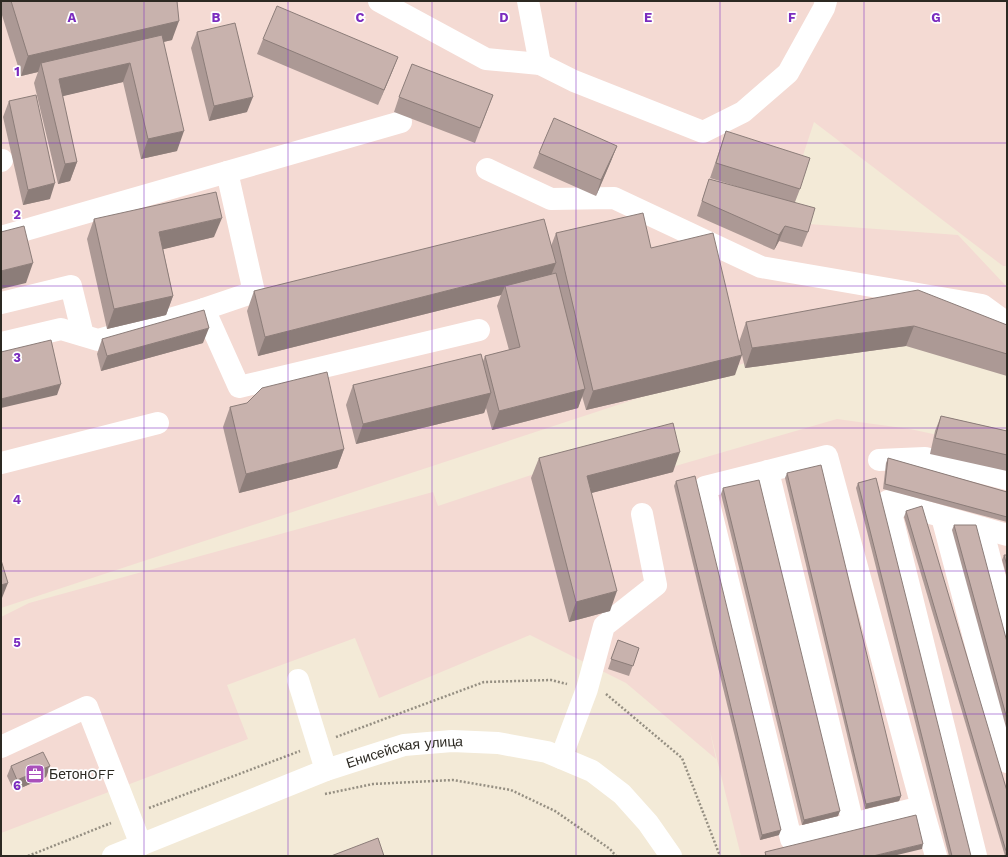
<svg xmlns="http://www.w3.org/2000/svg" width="1008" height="857" viewBox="0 0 1008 857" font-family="'Work Sans',sans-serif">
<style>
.industrial{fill:#f4dad3}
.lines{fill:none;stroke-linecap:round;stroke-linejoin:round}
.path{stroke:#958f82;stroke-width:2.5;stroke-dasharray:2 2;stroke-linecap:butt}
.minor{stroke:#fff;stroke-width:22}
.wall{fill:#ac9995}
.shaded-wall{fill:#8c7d79}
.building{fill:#c8b2ad;stroke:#8c7d79}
.grid{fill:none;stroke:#7b2cbf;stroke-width:1;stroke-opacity:0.55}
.labels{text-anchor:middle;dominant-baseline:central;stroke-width:3.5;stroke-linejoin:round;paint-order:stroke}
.street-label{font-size:14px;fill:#2c2922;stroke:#fff}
.poi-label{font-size:14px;fill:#2c2922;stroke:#fff;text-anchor:start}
.grid-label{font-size:13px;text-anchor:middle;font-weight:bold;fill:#7b2cbf;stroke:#fff;stroke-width:3.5;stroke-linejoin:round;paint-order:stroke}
</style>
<rect width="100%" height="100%" fill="#f3ead7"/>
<g class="industrial">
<polygon points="1,1 1007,1 1007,266 1003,266 814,122 781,222 958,235 1007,287 1007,333 888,316 1,608"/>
<polygon points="837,419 910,429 1007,450 1007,856 741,856 709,727 716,759 626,683 530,635 379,698 355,638 227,685 248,739 1,833 1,617 29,603 433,492 438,506 663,431 672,467"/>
</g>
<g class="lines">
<g class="path">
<polyline points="606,694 682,758 720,856"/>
<polyline points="336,737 484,682 551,680 567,684"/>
<polyline points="325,794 373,784 453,780 511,790 555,811 610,849 616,856"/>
<polyline points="149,808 300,751"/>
<polyline points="28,856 111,823"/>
</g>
<g class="minor">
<polyline points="379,1 486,59 540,64 574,81 703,132 743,112 788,73 824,8 826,1"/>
<polyline points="528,1 540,64"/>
<polyline points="1,161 2,160"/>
<polyline points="487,169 551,199 614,198 761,267 982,305 1007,323"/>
<polyline points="1,237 401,122"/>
<polyline points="1,303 71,286 83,335"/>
<polyline points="204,309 254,292 227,172"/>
<polyline points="1,343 61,329 98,340 204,309 239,387 479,330"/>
<polyline points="879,460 925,458 1007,479"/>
<polyline points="1,463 158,423"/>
<polyline points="768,471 853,824"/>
<polyline points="942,517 1007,762"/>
<polyline points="982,528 1007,624"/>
<polyline points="298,680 326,770"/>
<polyline points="1,747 87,707 141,845"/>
<polyline points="561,758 587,689 604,626 656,585 642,514"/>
<polyline points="922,807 791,839 705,487 827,456 922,807 936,856"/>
<path id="s1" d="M 113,856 L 326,770 L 404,745 L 452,741 L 498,743 L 547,752 L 592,771 L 622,794 L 648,823 L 671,856"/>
<polyline points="976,856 888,501 1007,535"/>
</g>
</g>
<g class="wall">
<polygon points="1,1 177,1 172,40 163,42 177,151 141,159 123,82 62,96 77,162 70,181 58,184 34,83 38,72 21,76 1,12"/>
<polygon points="197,32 247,112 209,121 191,48"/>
<polygon points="263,39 398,57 392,72 378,105 257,54"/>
<polygon points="493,95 475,143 394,112 399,97"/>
<polygon points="9,101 50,199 23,205 3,117"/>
<polygon points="726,131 800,189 795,202 808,232 802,247 779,241 774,250 697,216 709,179 748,190 710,178"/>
<polygon points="617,146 611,161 596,196 533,168 539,153"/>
<polygon points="94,219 214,237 163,249 173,296 166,315 107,329 87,239"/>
<polygon points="556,233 651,248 735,375 586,410 582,396 578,408 492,430 486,408 484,413 356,444 346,405 353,385 483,361 485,356 509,350 497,306 501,295 258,356 247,311 254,291 551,246"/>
<polygon points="746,322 1007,325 1007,376 906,346 745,368 739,342"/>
<polygon points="102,339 203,343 101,371 97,354"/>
<polygon points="230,407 344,449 337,468 239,493 223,427"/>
<polygon points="941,416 1007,431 1007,471 930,454 935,431"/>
<polygon points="539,458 673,472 591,493 610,611 569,622 531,478"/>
<polygon points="888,458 1007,492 1007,522 883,489 886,463"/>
<polygon points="787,473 901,796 899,801 865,809 785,478"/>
<polygon points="676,481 779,835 760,840 674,486"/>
<polygon points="858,483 971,856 949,856 856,488"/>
<polygon points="723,488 838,816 802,825 721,494"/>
<polygon points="906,511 1007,791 1007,855 1005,856 904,517"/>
<polygon points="954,525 1007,642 1007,731 952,530"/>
<polygon points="1004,555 1007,555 1007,578 1002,560"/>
<polygon points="618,640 639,648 629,676 608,669"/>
<polygon points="11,766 50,766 46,777 14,791 7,776"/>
</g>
<g class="shaded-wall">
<polygon points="179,21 172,40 43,70 41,63 38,72 21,76 28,56"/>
<polygon points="398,57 392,72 378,105 384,90"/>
<polygon points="130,63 123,82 51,99 59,79"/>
<polygon points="253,97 247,112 209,121 214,106"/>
<polygon points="184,131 177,151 141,159 148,139"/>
<polygon points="617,146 611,161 596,196 601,180"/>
<polygon points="77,162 70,181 58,184 65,164"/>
<polygon points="55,183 50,199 23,205 28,190"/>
<polygon points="222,218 214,237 152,252 159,232"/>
<polygon points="785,226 779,241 774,250 779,235"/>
<polygon points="33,263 26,283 1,289 1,271"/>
<polygon points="556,263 548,283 505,286 501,295 258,356 265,337"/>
<polygon points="173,296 166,315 107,329 114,309"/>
<polygon points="914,326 906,346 745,368 752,348"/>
<polygon points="209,328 203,343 101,371 107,356"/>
<polygon points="742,355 735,375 586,410 593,391"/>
<polygon points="61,384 57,395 1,408 1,399"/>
<polygon points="585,389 578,408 492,430 499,411"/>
<polygon points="491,393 484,413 356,444 363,424"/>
<polygon points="344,449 337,468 239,493 246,474"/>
<polygon points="680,452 673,472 580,496 587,476"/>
<polygon points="8,583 2,598 1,598 1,585"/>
<polygon points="617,591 610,611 569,622 576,602"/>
<polygon points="50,766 46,777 14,791 17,780"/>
<polygon points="901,796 899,801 865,809 866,804"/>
<polygon points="840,811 838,816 802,825 804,820"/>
<polygon points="781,830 779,835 760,840 762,835"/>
<polygon points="923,844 922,849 893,856 873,856"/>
<polygon points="1007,850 1007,855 1005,856 1006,851"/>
</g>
<g class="building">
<polygon points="11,1 177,1 179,21 28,56"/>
<polygon points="277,6 398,57 384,90 263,39"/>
<polygon points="235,23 253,97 214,106 197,32"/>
<polygon points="162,35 184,131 148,139 130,63 59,79 77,162 65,164 41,63"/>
<polygon points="412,64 493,95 480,128 399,97"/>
<polygon points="36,95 55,183 28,190 9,101"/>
<polygon points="554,118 617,146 601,180 539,153"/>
<polygon points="726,131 810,158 800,189 716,163"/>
<polygon points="709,179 815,208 808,232 785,226 779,235 702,201"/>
<polygon points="216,192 222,218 159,232 173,296 114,309 94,219"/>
<polygon points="643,213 651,248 713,233 742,355 593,391 556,233"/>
<polygon points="544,219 556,263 265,337 254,291"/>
<polygon points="24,226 33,263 1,271 1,232"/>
<polygon points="556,273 585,389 499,411 485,356 520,347 505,286"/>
<polygon points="918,290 1007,325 1007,354 914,326 752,348 746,322"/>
<polygon points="204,310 209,328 107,356 102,339"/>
<polygon points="51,340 61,384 1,399 1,352"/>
<polygon points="481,354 491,393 363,424 353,385"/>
<polygon points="327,372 344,449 246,474 230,407 247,403 262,388"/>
<polygon points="941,416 1007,431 1007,455 935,438"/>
<polygon points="673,423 680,452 587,476 617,591 576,602 539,458"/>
<polygon points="888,458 1007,492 1007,517 885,484"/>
<polygon points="821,465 901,796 866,804 787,473"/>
<polygon points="695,476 781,830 762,835 676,481"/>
<polygon points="876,478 971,856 952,856 858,483"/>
<polygon points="759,480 840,811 804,820 723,488"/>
<polygon points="922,506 1007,791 1007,850 1006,851 906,511"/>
<polygon points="954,525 976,525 1007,642 1007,719"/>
<polygon points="1004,555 1007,555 1007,566"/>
<polygon points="1,560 8,583 1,585"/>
<polygon points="618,640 639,648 633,666 611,659"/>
<polygon points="43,752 50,766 17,780 11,766"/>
<polygon points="916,815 923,844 873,856 766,856 765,852"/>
<polygon points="378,838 384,856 331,856"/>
</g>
<path class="grid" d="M 144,1 L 144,856M 288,1 L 288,856M 432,1 L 432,856M 576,1 L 576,856M 720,1 L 720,856M 864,1 L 864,856M 1,143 L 1007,143M 1,286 L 1007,286M 1,428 L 1007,428M 1,571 L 1007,571M 1,714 L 1007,714"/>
<defs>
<g id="office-square" transform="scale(1)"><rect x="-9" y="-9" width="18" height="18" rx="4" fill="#a950bb" stroke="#fff"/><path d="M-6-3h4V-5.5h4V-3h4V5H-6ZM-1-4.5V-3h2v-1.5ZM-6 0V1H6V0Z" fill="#fff"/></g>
</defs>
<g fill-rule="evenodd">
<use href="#office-square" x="35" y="774"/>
</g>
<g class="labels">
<g class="street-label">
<text stroke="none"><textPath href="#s1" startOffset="311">Енисейская улица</textPath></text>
</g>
<g class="poi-label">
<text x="49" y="774">БетонOFF</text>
</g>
</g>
<g class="grid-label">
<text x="72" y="22">A</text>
<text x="216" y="22">B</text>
<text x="360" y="22">C</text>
<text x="504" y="22">D</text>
<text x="648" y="22">E</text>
<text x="792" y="22">F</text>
<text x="936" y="22">G</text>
<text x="17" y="76">1</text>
<text x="17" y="219">2</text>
<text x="17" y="362">3</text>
<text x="17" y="504">4</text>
<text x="17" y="647">5</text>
<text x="17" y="790">6</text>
</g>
<rect width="1008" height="857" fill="none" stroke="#2c2922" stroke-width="4"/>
</svg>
